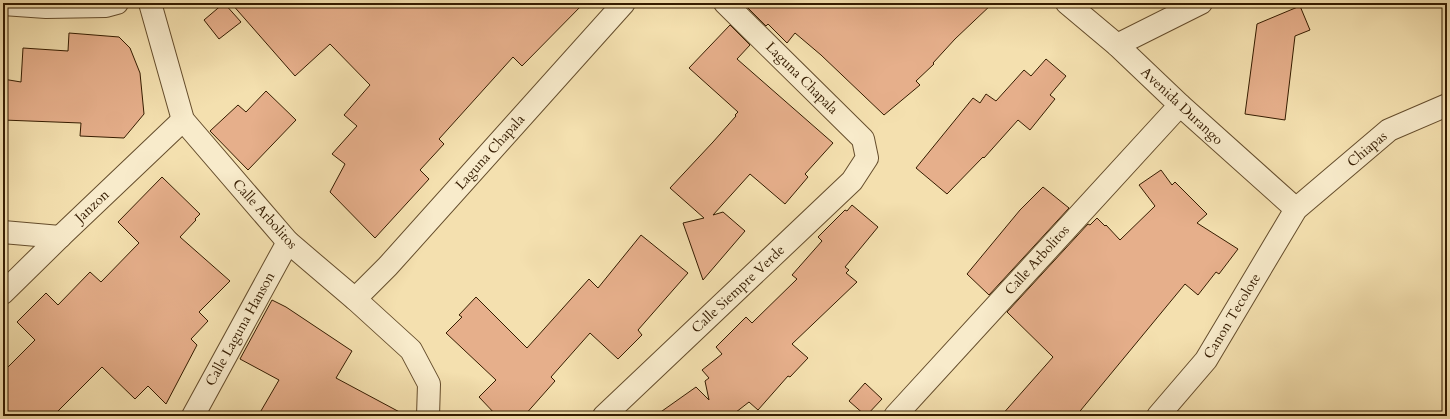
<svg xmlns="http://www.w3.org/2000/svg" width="1450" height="419" viewBox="0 0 1450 419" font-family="Cardo,serif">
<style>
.building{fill:#e6af8b;stroke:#351c00}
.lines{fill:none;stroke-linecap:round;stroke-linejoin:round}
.street-casing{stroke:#654d2c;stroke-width:24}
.street{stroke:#f8ebcb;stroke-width:22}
.labels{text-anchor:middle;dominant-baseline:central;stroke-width:3;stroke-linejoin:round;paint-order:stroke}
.street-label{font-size:14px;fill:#351c00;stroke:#f8ebcb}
</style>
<rect width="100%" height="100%" fill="#f4e0af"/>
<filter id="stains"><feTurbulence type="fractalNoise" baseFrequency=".005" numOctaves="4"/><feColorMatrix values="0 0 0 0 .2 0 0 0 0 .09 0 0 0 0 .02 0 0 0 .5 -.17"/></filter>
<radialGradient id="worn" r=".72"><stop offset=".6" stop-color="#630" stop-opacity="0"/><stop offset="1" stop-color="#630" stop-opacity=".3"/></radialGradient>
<g class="building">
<polygon points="224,3 241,22 219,39 204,20"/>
<polygon points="231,3 584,3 522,66 513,57 439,139 444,144 420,170 429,179 375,238 330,192 345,164 332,154 357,126 344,115 370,85 330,44 295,76"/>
<polygon points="747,3 993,3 955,39 933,63 934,64 916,81 920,85 884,115 821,55 795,33 787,43 768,24 766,26 747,7 749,5"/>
<polygon points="1300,6 1310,30 1295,36 1285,120 1245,114 1257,24"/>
<polygon points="730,25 750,45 737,59 833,143 805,174 808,177 785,204 750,174 713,215 723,212 745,231 703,280 683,223 704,218 670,188 713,142 736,116 735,115 738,112 689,68"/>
<polygon points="69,33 119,37 130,48 140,73 144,114 124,138 80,136 81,123 3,120 3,79 21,82 23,48 68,51"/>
<polygon points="1046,59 1066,76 1050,95 1055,99 1030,130 1018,120 984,158 983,157 947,194 916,168 973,98 980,103 986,94 996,101 1024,70 1031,76"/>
<polygon points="266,91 296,120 248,170 210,131 238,105 246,112"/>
<polygon points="1161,170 1172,185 1175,182 1207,214 1197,223 1238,249 1219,274 1216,272 1198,295 1185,284 1076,416 1001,416 1053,357 1007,312 1088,224 1090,225 1097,218 1105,226 1106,225 1120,240 1155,206 1139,185"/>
<polygon points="162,177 200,214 195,219 196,220 180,237 230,281 199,312 208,321 191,339 197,345 166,404 148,386 135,399 102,367 53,416 3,416 3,372 35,340 17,322 46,293 58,305 90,272 101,282 139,243 118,222"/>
<polygon points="1043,187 1069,208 989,295 967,274 1020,210"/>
<polygon points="852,205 878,227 845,267 849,270 846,273 857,282 792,344 808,358 790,377 788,376 758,410 749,402 731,416 655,416 696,387 709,400 705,381 709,378 702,370 722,354 716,347 746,317 752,323 797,279 792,275 822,241 818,237 845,210 847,211"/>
<polygon points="641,235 688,273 638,330 642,335 618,359 590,333 551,377 555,381 524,416 497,416 479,397 496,380 446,333 462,317 459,315 476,297 527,348 589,279 598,288"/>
<polygon points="272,300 286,307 352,351 336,378 407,416 258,416 279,380 240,359"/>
<polygon points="865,383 882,399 866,416 849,401"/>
</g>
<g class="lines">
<g class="street-casing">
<g id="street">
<polyline points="150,3 183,120 288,242 355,299 411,350 429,384 428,416"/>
<polyline points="1067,3 1117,45 1180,105 1296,209"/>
<polyline points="3,4 46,7 106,6 117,3"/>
<polyline points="1117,45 1201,3"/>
<polyline points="3,232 60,237"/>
<polyline points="3,293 60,237 183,120"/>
<polyline points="355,299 388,266 624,3"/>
<polyline points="193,416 288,242"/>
<polyline points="604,416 852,181 867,158 863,139 725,3"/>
<polyline points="895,416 1180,105"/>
<polyline points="1158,416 1206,360 1296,209 1389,130 1447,105"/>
</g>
</g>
<use href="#street" class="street"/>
</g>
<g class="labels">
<g class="street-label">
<text transform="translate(802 78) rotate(45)">Laguna Chapala</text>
<text transform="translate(1182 106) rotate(43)">Avenida Durango</text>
<text transform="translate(1367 149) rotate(-40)">Chiapas</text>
<text transform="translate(490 152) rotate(-48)">Laguna Chapala</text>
<text transform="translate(92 206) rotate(-43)">Janzon</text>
<text transform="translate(265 214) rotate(48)">Calle Arbolitos</text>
<text transform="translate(1037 260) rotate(-48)">Calle Arbolitos</text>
<text transform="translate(738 289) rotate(-43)">Calle Siempre Verde</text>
<text transform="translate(1232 316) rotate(-59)">Canon Tecolote</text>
<text transform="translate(240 329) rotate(-61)">Calle Laguna Hanson</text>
</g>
</g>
<rect width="1450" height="419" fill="none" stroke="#f4e0af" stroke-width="16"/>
<rect x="4" y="4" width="1442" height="411" fill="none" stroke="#351c00" stroke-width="2"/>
<rect x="8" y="8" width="1434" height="403" fill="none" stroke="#351c00"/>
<rect width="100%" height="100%" filter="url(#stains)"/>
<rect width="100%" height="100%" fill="url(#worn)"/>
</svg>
